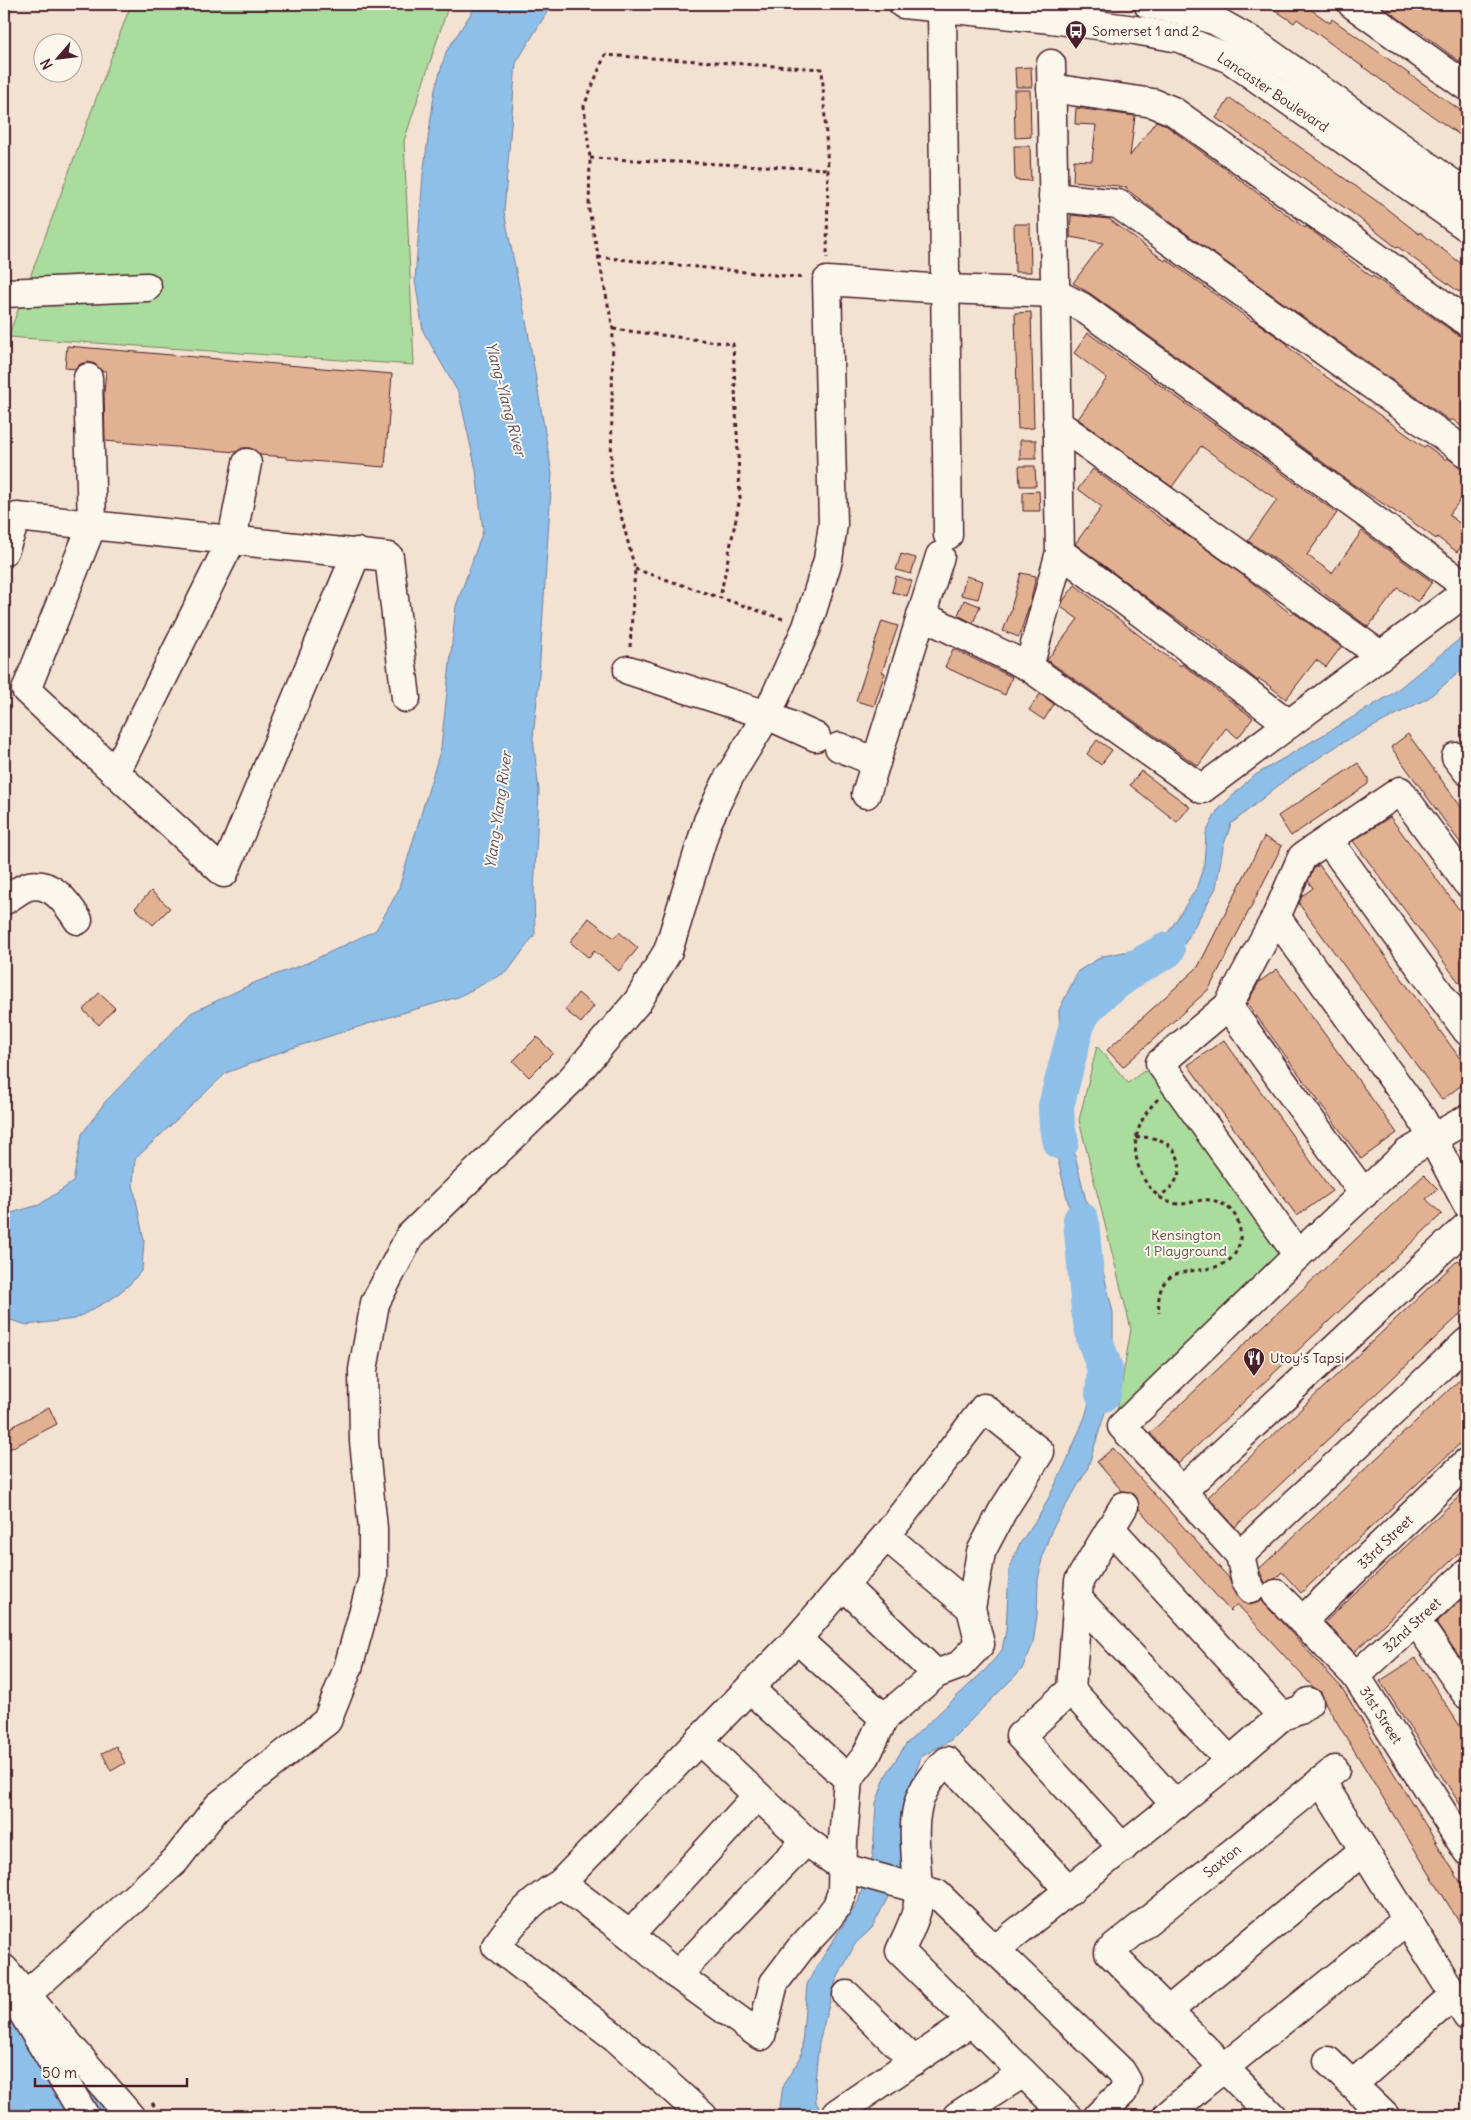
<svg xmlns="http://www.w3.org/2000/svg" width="1471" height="2120" viewBox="0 0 1471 2120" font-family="Delius,sans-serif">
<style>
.green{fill:#aadc9d;stroke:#7a7e64}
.water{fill:#8dbfe9;stroke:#727f9d}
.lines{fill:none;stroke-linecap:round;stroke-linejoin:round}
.river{stroke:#8dbfe9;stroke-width:36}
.building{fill:#e1b192;stroke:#4a1f2b}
.minor-casing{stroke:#4a1f2b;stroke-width:31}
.major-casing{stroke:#4a1f2b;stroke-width:31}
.path{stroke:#4a1f2b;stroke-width:3;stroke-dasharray:4 4;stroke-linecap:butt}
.minor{stroke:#fbf7ec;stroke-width:28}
.major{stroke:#fbf7ec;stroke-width:28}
.labels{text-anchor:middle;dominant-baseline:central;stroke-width:4;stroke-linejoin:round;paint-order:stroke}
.poi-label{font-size:14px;fill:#4a1f2b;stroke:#fbf7ec;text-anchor:start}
.street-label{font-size:14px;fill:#4a1f2b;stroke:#fbf7ec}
.park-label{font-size:14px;fill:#624e48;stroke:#fbf7ec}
.water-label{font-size:15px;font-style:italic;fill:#5e4f64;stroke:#fbf7ec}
</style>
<rect width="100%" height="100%" fill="#f3e2d1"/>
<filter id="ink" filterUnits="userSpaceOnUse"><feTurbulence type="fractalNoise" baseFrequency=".02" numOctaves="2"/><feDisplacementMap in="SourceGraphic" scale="10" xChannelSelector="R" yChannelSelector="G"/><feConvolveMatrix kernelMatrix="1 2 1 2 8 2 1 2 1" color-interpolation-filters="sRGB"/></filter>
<g filter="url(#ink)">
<g class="green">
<polygon points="131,4 449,4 404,141 414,365 8,337"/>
<polygon points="1097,1046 1128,1083 1144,1071 1155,1075 1277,1243 1277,1255 1266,1272 1117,1411 1131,1329 1079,1120"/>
</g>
<g class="water">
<polygon points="477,4 552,4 516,63 504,212 527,326 552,474 538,690 533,738 539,791 534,891 535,934 508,971 458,997 399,1014 286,1050 226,1073 135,1159 133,1184 144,1241 142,1270 130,1284 113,1298 75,1319 27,1325 4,1318 4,1215 39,1205 73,1182 82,1134 105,1102 191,1013 256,982 307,963 376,930 398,891 441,748 456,606 483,531 476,470 459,394 423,331 415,280 423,175 435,89 446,52"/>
<polygon points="1467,633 1467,666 1428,698 1340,744 1285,780 1231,824 1223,847 1216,888 1185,943 1171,960 1149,971 1122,976 1097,990 1082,1012 1059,1089 1113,1312 1113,1387 1087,1470 1052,1529 1043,1554 1038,1580 1037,1615 1033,1644 1022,1669 951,1740 921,1757 901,1814 902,1862 889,1895 872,1928 855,1944 836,1981 829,2005 819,2042 815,2081 816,2102 824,2116 782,2116 780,2107 783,2085 801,2057 807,1984 817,1966 858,1902 873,1855 876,1803 886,1775 906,1744 986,1669 1002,1650 1006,1630 1009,1570 1019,1545 1042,1511 1065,1465 1085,1417 1095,1381 1098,1343 1095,1301 1083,1265 1051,1131 1044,1094 1060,1043 1059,1010 1078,971 1103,956 1150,947 1166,936 1196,889 1204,865 1206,833 1217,811 1252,777 1392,694"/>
<polygon points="4,1959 138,2116 4,2116"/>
</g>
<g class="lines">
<g class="river">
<polyline points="1061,1142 1057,1127 1056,1106 1077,1024 1084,1011 1101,993 1132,970 1167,950"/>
<polyline points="1081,1220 1089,1310 1094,1338 1105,1369 1103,1394"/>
</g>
</g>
<g class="building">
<polygon points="1266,4 1308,4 1306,6 1330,23 1332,19 1467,115 1467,140 1388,85 1297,19 1294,23"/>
<polygon points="1379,4 1467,4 1467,67 1417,30 1416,31"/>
<polygon points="1031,67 1032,87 1016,87 1015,68"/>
<polygon points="1014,90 1030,90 1031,137 1015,138"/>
<polygon points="1230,98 1378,202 1419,234 1420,232 1467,268 1467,281 1459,292 1398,247 1397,248 1355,215 1216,118"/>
<polygon points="1076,108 1135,116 1130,156 1156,121 1164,124 1305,228 1306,226 1372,277 1373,276 1392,289 1458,335 1467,337 1467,431 1452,419 1450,421 1199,243 1126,189 1127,187 1073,181 1074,160 1092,161 1096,125 1075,124"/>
<polygon points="1014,146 1030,146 1031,181 1015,180"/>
<polygon points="1071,215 1109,219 1165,261 1166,259 1252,321 1253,320 1288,344 1287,346 1314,368 1402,431 1424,447 1426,445 1446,460 1448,458 1467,473 1467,491 1449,515 1467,529 1467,539 1457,552 1437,537 1436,539 1400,513 1399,514 1354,485 1091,294 1073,283 1103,243 1070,237"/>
<polygon points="1014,224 1030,224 1031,272 1015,272"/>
<polygon points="1031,312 1034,428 1018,429 1015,313"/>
<polygon points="1088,333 1337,513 1307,555 1332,573 1362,531 1432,582 1418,602 1398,588 1368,627 1299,575 1248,541 1277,500 1201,446 1172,487 1078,419 1107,378 1074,353"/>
<polygon points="67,346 392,374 385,467 287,459 287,457 260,455 250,448 242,448 236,452 105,441 104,393 106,371 102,371 95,364 88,362 80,364 76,369 65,368"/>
<rect x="1020" y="440" width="16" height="19"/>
<polygon points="1019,466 1035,466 1036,486 1020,486"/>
<polygon points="1093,469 1170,526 1171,524 1244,576 1291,614 1293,612 1341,647 1326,667 1316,660 1286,699 1267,684 1259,679 1258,681 1210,642 1165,611 1075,544 1102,507 1078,489"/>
<polygon points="1039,491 1040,511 1023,511 1023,492"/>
<polygon points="901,554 916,558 911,574 896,570"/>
<polygon points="1021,573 1036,576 1031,600 1019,637 1003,631 1012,608 1011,608"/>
<polygon points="896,576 912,581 907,596 892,592"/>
<polygon points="966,576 983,581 978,599 961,595"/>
<polygon points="1075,585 1158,650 1181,666 1182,664 1253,718 1238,738 1226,728 1198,766 1047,660 1078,619 1061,607 1063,601"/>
<polygon points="964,600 980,606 973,623 958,615"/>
<polygon points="882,621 898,626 882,672 885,673 874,706 856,701"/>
<polygon points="953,649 1012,677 1005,695 945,667"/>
<polygon points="1040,694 1054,704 1044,720 1029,710"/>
<polygon points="1408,734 1467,815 1467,852 1391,747"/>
<polygon points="1097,740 1112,750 1101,765 1087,754"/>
<polygon points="1358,763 1368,778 1368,784 1291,836 1278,816"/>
<polygon points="1141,771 1190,807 1177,822 1130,785"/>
<polygon points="1390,817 1467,920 1467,993 1353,841"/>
<polygon points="1264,837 1282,846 1209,989 1123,1067 1107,1050 1198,967"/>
<polygon points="1319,865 1467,1068 1467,1081 1442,1100 1299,904 1302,896 1313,888 1308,881 1314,868"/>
<polygon points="151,891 170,908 153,925 135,908"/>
<polygon points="589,918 614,938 619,932 638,948 619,971 594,951 589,958 570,942"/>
<polygon points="1277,969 1397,1133 1361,1159 1247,1003 1259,982"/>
<polygon points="99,993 115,1008 99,1025 83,1010"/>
<polygon points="578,993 594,1006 581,1023 565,1010"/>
<polygon points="537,1037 553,1053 529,1077 513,1061"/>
<polygon points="1224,1040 1332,1191 1297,1216 1188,1065"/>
<polygon points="1424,1175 1438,1189 1426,1199 1442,1214 1178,1464 1150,1433"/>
<polygon points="1458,1260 1467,1269 1467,1308 1235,1527 1208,1497"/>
<polygon points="1467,1373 1467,1437 1301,1593 1282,1572 1275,1579 1265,1583 1259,1569"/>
<polygon points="49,1407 57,1424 4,1452 4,1431"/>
<polygon points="1113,1448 1229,1578 1238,1598 1243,1603 1251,1605 1261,1600 1342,1688 1467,1893 1467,1935 1324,1701 1321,1692 1313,1687 1237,1604 1230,1611 1139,1509 1137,1498 1132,1492 1122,1491 1097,1462"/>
<polygon points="1467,1489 1467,1546 1354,1652 1325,1622"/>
<polygon points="1467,1594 1467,1668 1436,1623"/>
<polygon points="1416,1658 1467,1737 1467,1815 1380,1681"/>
<polygon points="116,1746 125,1763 111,1771 102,1753"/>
</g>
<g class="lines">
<g class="minor-casing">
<g id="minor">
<polyline points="1352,4 1467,87"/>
<polyline points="942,8 948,535"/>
<polyline points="1051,88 1153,103 1173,111 1467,322"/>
<polyline points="1053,197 1118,204 1467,453"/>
<polyline points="4,293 147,287"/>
<polyline points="88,378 92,525 26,690 224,873 357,552"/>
<polyline points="1057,423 1380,655"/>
<polyline points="4,551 17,517 389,557 406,698"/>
<polyline points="1060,552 1289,724"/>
<polyline points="921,615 1029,667 1202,789 1467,591"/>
<polyline points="1029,667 1060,552 1051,64"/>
<polyline points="628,670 767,715 816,737"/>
<polyline points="839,747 876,762"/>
<polyline points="1456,757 1467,771"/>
<polyline points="116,772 232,539 247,463"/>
<polyline points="866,794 940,556"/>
<polyline points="1328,840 1467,1031"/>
<path d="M 5,900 C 12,896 21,888 29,886 C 52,881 67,903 78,920"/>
<polyline points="1276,917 1422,1119 1467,1204"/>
<polyline points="1228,1006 1364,1194"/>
<polyline points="1298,1255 1160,1063 1228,1006 1276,917 1302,857 1400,791 1467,883"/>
<polyline points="1182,1491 1467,1226"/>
<polyline points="1111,1529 1282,1716"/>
<polyline points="886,1536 971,1608"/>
<polyline points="1240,1555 1467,1342"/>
<polyline points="843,1585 936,1674"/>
<polyline points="1251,1589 1246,1581 1240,1555 1122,1426 1298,1255 1407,1153 1467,1119"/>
<polyline points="1276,1594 1356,1676 1467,1851"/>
<polyline points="1077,1598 1230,1761"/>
<polyline points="1302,1621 1467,1462"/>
<polyline points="1416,1621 1467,1695"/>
<polyline points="797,1639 884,1718"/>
<polyline points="1356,1676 1467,1573"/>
<polyline points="750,1689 848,1779"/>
<polyline points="1071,1690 1176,1805"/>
<polyline points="699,1740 806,1841 844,1868 937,1894 1121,2071 1127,2081 1123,2092 1098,2116"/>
<polyline points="1321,1781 1467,2016"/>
<polyline points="1123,1848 1020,1736 1071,1690 1079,1581 1124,1506"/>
<path d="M 561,1883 L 630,1935 L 677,1975 L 761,2036 L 774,1983 L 800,1949 L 825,1922 L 837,1906 L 842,1892 L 843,1840 L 848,1779 L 866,1756 L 884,1718 L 936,1674 L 960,1665 L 980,1644 L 971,1608 L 981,1552 L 1002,1512 L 1040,1452 L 984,1408 L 886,1536 L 797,1639 L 561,1883 C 532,1900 515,1919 496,1946 L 616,2038 L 703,2116"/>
<polyline points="630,1935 757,1796"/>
<polyline points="996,1949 1230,1761 1282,1716 1300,1710 1309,1702"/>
<polyline points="4,1969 130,2116"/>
<polyline points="677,1975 806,1841"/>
<polyline points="847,1995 914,2061"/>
<polyline points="1168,2011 1364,1850"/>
<polyline points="1328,2061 1385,2116"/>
<polyline points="1353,2084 1454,1995"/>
<polyline points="85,2116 17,2003 175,1861 218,1806 327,1721 348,1668 373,1578 373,1528 364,1441 363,1370 375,1303 410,1236 569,1082 638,1001 668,951 708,821 729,777 767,715 807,627 828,560 833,524 827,281 945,289 1055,293 1082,307 1467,587"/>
<polyline points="840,2116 837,2113 971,2022"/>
<polyline points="957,2116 1023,2073"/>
<path d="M 1067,2116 L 900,1951 C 906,1938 914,1923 917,1909 C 920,1898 918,1885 917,1874 C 914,1827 908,1796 947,1761 L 1070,1891"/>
<polyline points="1167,2116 1200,2087 1407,1920"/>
<polyline points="1272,2116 1109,1952 1335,1770"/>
</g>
</g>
<g class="major-casing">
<g id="major">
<polyline points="903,4 1051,19 1135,30 1179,38 1230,59 1467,227"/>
<polyline points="1148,4 1185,11 1216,21 1255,43 1467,194"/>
</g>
</g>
<g class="path">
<polyline points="590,158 828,169"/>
<polyline points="598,257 805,278"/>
<polyline points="613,329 733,344 740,498 720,598"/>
<polyline points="635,569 786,620"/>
<polyline points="630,647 635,569 611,477 613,329 589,210 590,158 584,106 605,55 822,69 828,169 827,258"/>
<path d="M 1158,1099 C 1148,1109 1142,1118 1138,1131 C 1129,1156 1144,1195 1172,1203 C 1182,1206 1191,1202 1202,1200 C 1217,1198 1233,1207 1238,1222 C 1241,1230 1241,1239 1238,1248 C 1220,1290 1153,1246 1159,1313"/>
<path d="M 1136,1138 C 1178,1131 1197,1176 1159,1196"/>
<polyline points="152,2103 163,2116"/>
</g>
<use href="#minor" class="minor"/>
<use href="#major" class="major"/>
</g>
</g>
<defs>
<g id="bus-pin" transform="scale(1.125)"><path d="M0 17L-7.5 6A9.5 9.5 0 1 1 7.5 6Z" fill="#4a1f2b" stroke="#fbf7ec"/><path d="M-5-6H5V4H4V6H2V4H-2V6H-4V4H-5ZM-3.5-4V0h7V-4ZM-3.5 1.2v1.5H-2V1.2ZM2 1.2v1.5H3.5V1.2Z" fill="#fff"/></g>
<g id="restaurant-pin" transform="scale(1.125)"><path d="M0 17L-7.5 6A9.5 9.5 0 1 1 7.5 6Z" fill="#4a1f2b" stroke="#fbf7ec"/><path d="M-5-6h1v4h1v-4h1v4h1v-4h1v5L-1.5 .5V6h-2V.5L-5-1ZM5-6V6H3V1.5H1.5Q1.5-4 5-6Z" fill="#fff"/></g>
</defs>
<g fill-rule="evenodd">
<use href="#bus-pin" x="1076" y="31"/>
<use href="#restaurant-pin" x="1254" y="1358"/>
</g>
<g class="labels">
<g class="poi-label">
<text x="1092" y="31">Somerset 1 and 2</text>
<text x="1270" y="1358">Utoy's Tapsi</text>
</g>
<g class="street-label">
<text transform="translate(1273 92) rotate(34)">Lancaster Boulevard</text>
<text transform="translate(1385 1542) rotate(-44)">33rd Street</text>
<text transform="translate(1412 1625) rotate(-43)">32nd Street</text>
<text transform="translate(1381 1715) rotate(57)">31st Street</text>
<text transform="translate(1222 1861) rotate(-39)">Saxton</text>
</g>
<g class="park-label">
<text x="1186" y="1235">Kensington<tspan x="1186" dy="16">1 Playground</tspan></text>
</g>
<g class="water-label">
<text transform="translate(506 399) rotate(75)">Ylang-Ylang River</text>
<text transform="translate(498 810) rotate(-82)">Ylang-Ylang River</text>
</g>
</g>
<rect width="1471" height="2120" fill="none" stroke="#fbf7ec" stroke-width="20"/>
<rect x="10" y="10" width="1451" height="2100" fill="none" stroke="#4a1f2b" stroke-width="2" filter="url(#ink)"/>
<g transform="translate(58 58) rotate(242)"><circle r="24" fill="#fbf7ec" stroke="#b4a19f"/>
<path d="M0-4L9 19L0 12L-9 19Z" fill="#4a1f2b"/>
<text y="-8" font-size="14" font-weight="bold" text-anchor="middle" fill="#4a1f2b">N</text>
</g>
<path d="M35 2078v8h152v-8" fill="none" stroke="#4a1f2b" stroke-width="2.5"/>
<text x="42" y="2078" font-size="15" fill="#4a1f2b" stroke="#fbf7ec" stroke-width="4" paint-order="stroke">50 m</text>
</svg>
